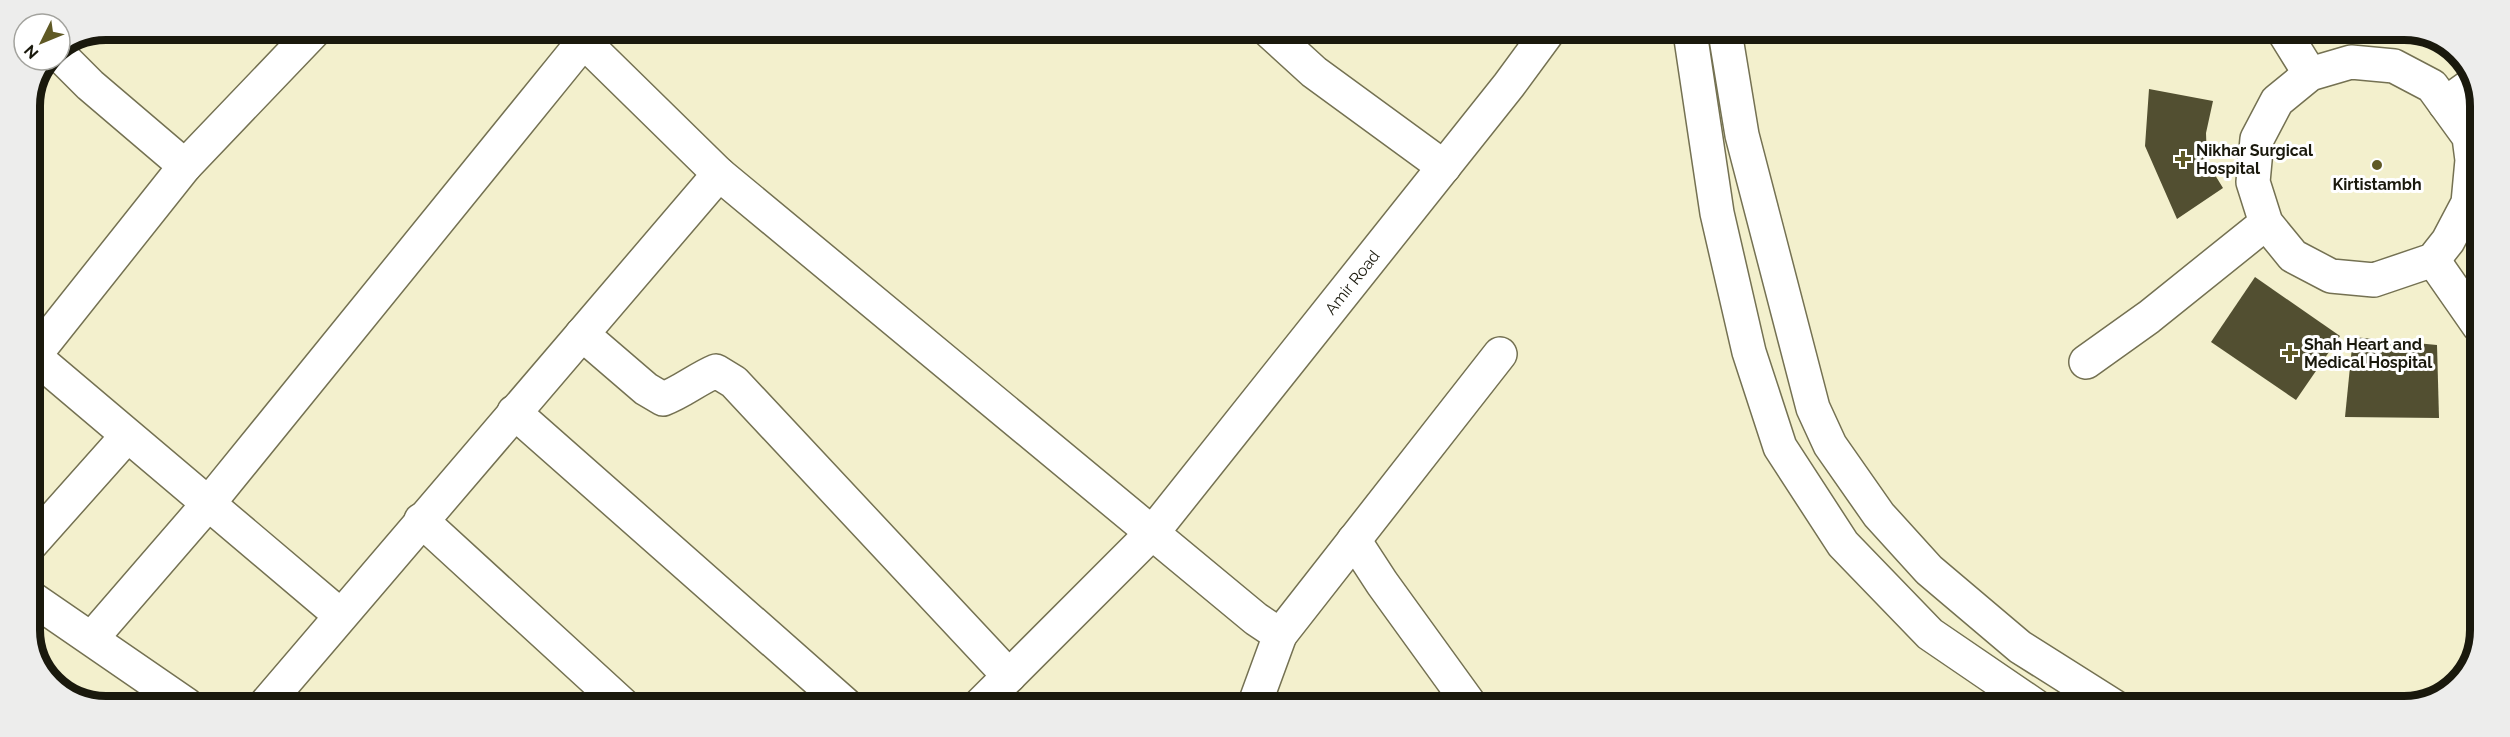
<svg xmlns="http://www.w3.org/2000/svg" width="2510" height="737" viewBox="0 0 2510 737" font-family="Raleway,sans-serif">
<style>
.building{fill:#524f31}
.lines{fill:none;stroke-linecap:round;stroke-linejoin:round}
.street-casing{stroke:#747152;stroke-width:36}
.street{stroke:#fff;stroke-width:33}
.poi-dot{fill:#5f5925;stroke:#fff;stroke-width:2}
.labels{text-anchor:middle;dominant-baseline:central;stroke-width:6;stroke-linejoin:round;paint-order:stroke}
.poi-label{font-size:16px;font-weight:bold;fill:#1a190d;stroke:#fff;text-anchor:start}
.street-label{font-size:16px;fill:#1a190d;stroke:#fff}
.rim{fill:none;stroke:#1a190d;stroke-width:8}
</style>
<rect width="100%" height="100%" fill="#f3f0cd"/>
<g class="building">
<polygon points="2149,89 2213,101 2206,133 2207,162 2223,188 2177,219 2145,146"/>
<polygon points="2255,277 2340,336 2296,400 2211,342"/>
<polygon points="2353,337 2437,345 2439,418 2345,417"/>
</g>
<g class="lines">
<g class="street-casing">
<g id="street">
<polyline points="573,31 719,174 1256,619 1280,635 1254,706"/>
<polyline points="1269,31 1314,72 1444,167"/>
<polyline points="1690,32 1717,213 1749,352 1780,447 1843,544 1930,634 2037,707"/>
<polyline points="1725,32 1742,135 1813,408 1830,445 1879,515 1929,570 2020,647 2115,707"/>
<polyline points="2284,32 2310,74"/>
<polyline points="60,55 90,85 185,166"/>
<polygon points="2351,62 2394,66 2432,86 2469,137 2472,160 2468,203 2448,241 2433,260 2374,280 2331,276 2293,256 2266,223 2253,182 2257,139 2277,101 2310,74"/>
<polyline points="2445,104 2473,84"/>
<polyline points="2433,260 2479,326"/>
<path d="M 582,334 L 646,389 L 663,399 C 682,392 697,379 716,371 L 734,382 L 1009,676"/>
<polyline points="34,356 340,615"/>
<polyline points="30,361 185,166 315,30"/>
<polyline points="2086,362 2149,317 2266,223"/>
<polyline points="514,412 846,705"/>
<polyline points="421,520 623,705"/>
<polyline points="1354,540 1382,583 1471,706"/>
<polyline points="30,545 127,436"/>
<polyline points="30,597 187,705"/>
<polyline points="1280,635 1500,354"/>
<polyline points="92,638 208,504 583,42"/>
<polyline points="265,705 719,174"/>
<path id="s1" d="M 980,705 L 1153,532 L 1509,85 L 1548,32"/>
</g>
</g>
<use href="#street" class="street"/>
</g>
<g class="poi-dot">
<path d="M2180 150h6v6h6v6h-6v6h-6v-6h-6v-6h6z"/>
<circle cx="2377" cy="165" r="6"/>
<path d="M2287 344h6v6h6v6h-6v6h-6v-6h-6v-6h6z"/>
</g>
<g class="labels">
<g class="poi-label">
<text x="2196" y="150">Nikhar Surgical<tspan x="2196" dy="18">Hospital</tspan></text>
<text x="2377" y="184" text-anchor="middle">Kirtistambh</text>
<text x="2304" y="344">Shah Heart and<tspan x="2304" dy="18">Medical Hospital</tspan></text>
</g>
<g class="street-label">
<text stroke="none"><textPath href="#s1" startOffset="564">Amir Road</textPath></text>
</g>
</g>
<path d="M0 0H2510V737H0ZM106 40H2404A66 66 0 0 1 2470 106V630A66 66 0 0 1 2404 696H106A66 66 0 0 1 40 630V106A66 66 0 0 1 106 40Z" fill="#ededec" fill-rule="evenodd"/>
<path class="rim" d="M106 40H2404A66 66 0 0 1 2470 106V630A66 66 0 0 1 2404 696H106A66 66 0 0 1 40 630V106A66 66 0 0 1 106 40Z"/>
<g transform="translate(42 42) rotate(227)"><circle r="28" fill="#ffffff" stroke="#a3a39e" stroke-width="1.5"/>
<path d="M0-4.5L10 22L0 15L-10 22Z" fill="#5f5925"/>
<text y="-9" font-size="16" font-weight="bold" text-anchor="middle" fill="#1a190d">N</text>
</g>
</svg>
